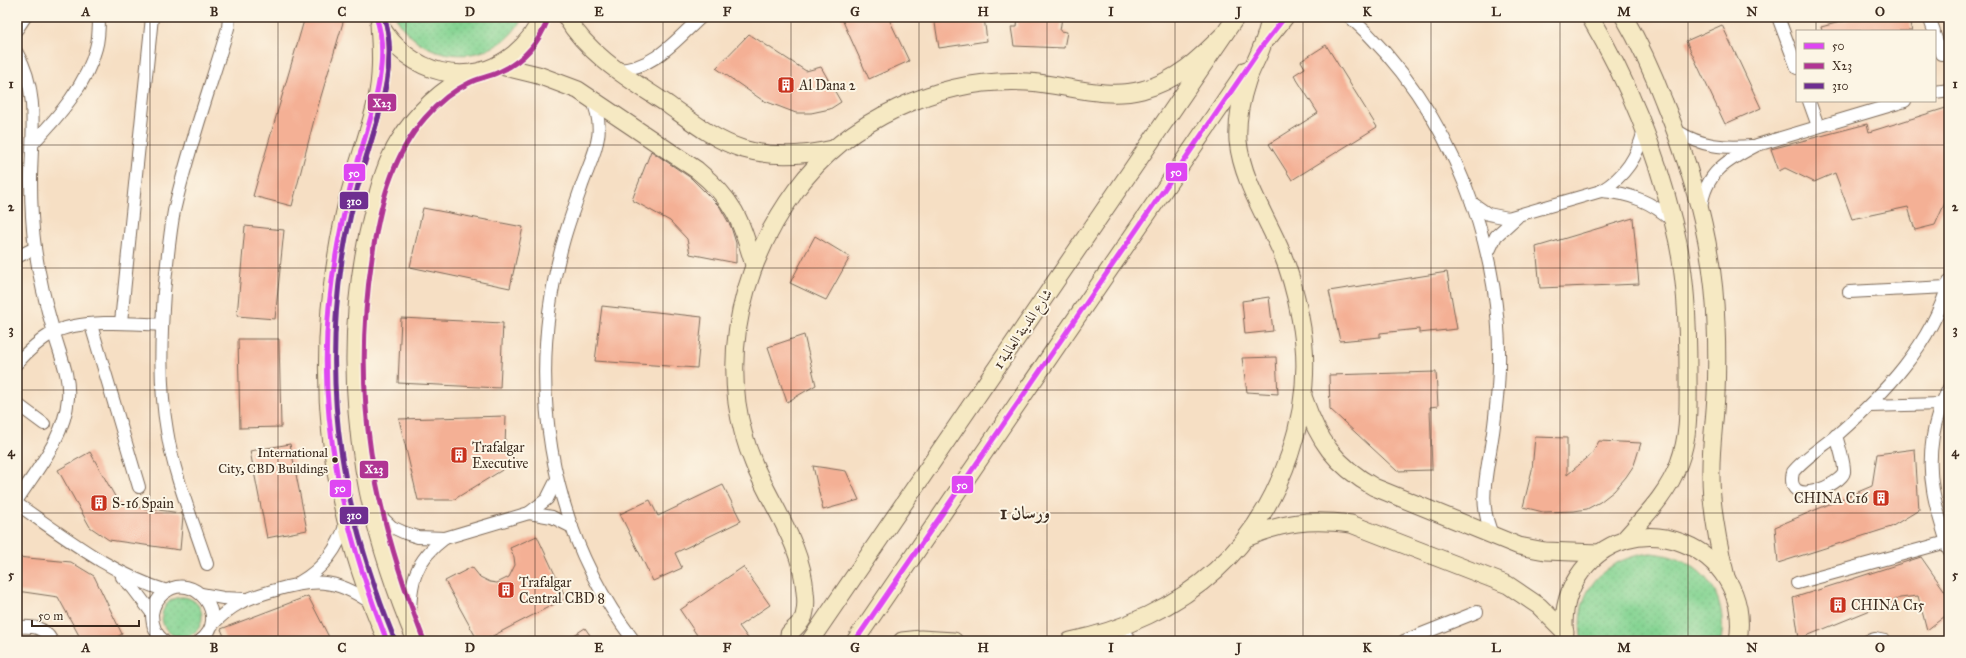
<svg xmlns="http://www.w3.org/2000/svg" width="1966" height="658" viewBox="0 0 1966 658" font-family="'IM FELL Great Primer',Amiri,serif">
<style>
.grass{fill:url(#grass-dots);stroke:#607f58}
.building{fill:#f4b095}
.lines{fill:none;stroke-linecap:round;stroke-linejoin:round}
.street-casing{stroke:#7c6958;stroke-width:14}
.secondary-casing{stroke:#7c6958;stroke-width:19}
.street{stroke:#fff;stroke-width:12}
.secondary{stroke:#f6e9c3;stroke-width:17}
.bus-1-casing{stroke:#fcf5e5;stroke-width:8}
.bus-2-casing{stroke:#fcf5e5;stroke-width:8}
.bus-3-casing{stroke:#fcf5e5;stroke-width:8}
.bus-1{stroke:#de46f2;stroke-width:5}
.bus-2{stroke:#b03593;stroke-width:5}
.bus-3{stroke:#6e2e90;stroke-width:5}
.grid{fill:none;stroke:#3b2a1e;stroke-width:1;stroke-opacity:0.55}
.bus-dot{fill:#3b2a1e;stroke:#fcf5e5;stroke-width:1.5}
.labels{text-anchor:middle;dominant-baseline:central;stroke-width:4;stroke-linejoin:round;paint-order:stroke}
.bus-label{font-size:13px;fill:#3b2a1e;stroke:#fcf5e5;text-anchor:end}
.poi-label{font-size:14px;fill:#3b2a1e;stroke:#fcf5e5;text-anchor:start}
.street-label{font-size:14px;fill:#3b2a1e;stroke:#fcf5e5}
.district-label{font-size:18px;font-weight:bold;fill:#3b2a1e;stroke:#fcf5e5}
.line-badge{stroke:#fcf5e5;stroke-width:1.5}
.badge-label{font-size:11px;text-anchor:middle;font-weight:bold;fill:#fff}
.neatline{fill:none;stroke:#3b2a1e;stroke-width:1.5}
.grid-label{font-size:13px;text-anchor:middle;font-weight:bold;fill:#3b2a1e}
</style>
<defs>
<pattern id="grass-dots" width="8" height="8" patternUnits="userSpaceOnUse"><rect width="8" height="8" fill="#85d493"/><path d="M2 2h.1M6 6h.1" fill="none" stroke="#74b67e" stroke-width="1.8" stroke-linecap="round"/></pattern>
</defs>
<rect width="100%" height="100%" fill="#fcf5e5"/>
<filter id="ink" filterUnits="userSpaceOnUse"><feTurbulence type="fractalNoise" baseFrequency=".025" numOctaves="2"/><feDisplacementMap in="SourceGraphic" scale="8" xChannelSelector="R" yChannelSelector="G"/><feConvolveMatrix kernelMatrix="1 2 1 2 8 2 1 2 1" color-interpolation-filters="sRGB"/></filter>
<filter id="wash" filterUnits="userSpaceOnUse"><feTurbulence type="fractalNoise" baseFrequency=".012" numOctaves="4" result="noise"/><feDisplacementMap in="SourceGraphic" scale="16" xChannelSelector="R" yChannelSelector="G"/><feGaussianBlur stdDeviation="0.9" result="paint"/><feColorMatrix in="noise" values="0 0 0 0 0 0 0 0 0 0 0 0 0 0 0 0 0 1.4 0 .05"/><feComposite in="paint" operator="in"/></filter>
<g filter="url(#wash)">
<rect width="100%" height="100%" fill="#f6dfc4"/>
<g class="grass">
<path d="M 396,17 L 524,17 C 515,30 506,42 491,48 C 458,64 413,51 396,17 Z"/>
<path d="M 1651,553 C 1700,557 1729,592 1721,641 L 1582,641 C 1572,592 1604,558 1651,553 Z"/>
<circle cx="182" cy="617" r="20"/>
</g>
<g id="blocks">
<g class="building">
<polygon points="305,17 338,17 344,19 314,120 292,206 253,196"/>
<polygon points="841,17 888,17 909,61 869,79"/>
<polygon points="934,17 984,17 987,41 939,48"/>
<polygon points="1018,17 1062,17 1060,31 1067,32 1064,48 1014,46 1011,27 1017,27"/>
<polygon points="1859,17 1908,17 1912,31 1822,31 1821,27"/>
<polygon points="1722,25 1761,108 1725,124 1686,41"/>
<polygon points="749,34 806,71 821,67 841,102 830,109 811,113 796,113 762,100 716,68"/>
<polygon points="1326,45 1377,127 1292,180 1269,144 1318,113 1294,75 1305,68 1301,61"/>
<polygon points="1949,107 1949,194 1935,225 1915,230 1908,207 1852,219 1835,173 1814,182 1785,168 1779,171 1771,149 1867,124 1869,132"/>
<polygon points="651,151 691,178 720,207 731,227 736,243 736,263 690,254 687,239 670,221 632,200"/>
<polygon points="423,208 523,227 510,288 410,267"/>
<polygon points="1633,218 1639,284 1540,288 1536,247"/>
<polygon points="245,226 284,230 275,319 237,316"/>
<polygon points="815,236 850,257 826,300 790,283"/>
<polygon points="1447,272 1457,329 1419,333 1419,329 1380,333 1380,337 1340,341 1329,291"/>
<polygon points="1269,297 1273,331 1245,334 1242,301"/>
<polygon points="602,306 702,317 697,368 595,361"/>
<polygon points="401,318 503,323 500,388 398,383"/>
<polygon points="804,335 816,385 787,402 768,347"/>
<polygon points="238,339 279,339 281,427 240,428"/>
<polygon points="1276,357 1278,394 1247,392 1242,358"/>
<polygon points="1436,372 1438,406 1430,407 1432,470 1397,471 1330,409 1329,375"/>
<polygon points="506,416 505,448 517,461 453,500 418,500 399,419"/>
<polygon points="1535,437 1567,438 1567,475 1592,454 1599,441 1641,443 1634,465 1626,477 1614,491 1600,502 1587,509 1574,511 1543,512 1523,507 1532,470"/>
<polygon points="290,444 307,530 267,538 250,451"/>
<polygon points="1915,449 1919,510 1891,527 1778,563 1775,527 1872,486 1877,454"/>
<polygon points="90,452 117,500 127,506 181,513 183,516 180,550 109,540 90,527 58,470"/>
<polygon points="813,466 846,471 859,500 823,510"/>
<polygon points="723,485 741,521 675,553 682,568 653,581 620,514 650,500 658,516"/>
<polygon points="537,536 566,598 483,641 478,641 445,581 472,567 480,577 490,582 497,583 509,577 515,565 514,557 510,548"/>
<polygon points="17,557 71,562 94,576 122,634 110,641 82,641 58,597 17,591"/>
<polygon points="1921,557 1949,597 1949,613 1927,630 1918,596 1900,598 1799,639 1793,598"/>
<polygon points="743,567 770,605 739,626 750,641 701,641 680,610"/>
<polygon points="308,596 331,641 226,641 221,629"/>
<polygon points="585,628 594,641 565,641"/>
</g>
</g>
</g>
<g filter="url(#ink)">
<use href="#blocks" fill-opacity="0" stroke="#7c6958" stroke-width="1"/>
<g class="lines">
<g class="street-casing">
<g id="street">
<path d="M 1350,17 C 1451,107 1508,254 1498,388 C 1496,405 1495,422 1492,439 C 1487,475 1477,502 1493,536"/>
<polyline points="1778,17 1797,68"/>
<polyline points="1929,17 1934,31"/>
<polyline points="17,29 25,17"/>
<polyline points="1935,36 1941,54"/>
<path d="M 17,53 C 40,92 31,138 31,181 C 31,203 32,226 35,248 C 39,276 46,306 54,333 C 60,355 70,376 68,398 C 65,437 37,469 17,500"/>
<path d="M 617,70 C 654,69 676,40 701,17"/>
<polyline points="1935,92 1949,90"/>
<path d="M 592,99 C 607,133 594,152 582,185 C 576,203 569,221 564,239 C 525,378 546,525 634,641"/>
<polyline points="1809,101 1818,126"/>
<path d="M 1677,131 C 1702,147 1724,148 1752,146"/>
<path d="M 33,143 C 58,117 87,84 96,48 C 99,38 99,27 99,17"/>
<path d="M 1601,191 C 1630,193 1652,202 1673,221"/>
<path d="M 1472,203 L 1488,214 L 1508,218 L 1601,191 C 1625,176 1638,157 1644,129"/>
<path d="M 1701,208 C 1705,172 1728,160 1757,145 L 1905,101"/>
<polyline points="1488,253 1496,236 1517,217"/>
<polyline points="17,257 35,248"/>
<polyline points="1849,292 1947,287"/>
<polyline points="121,322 152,17"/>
<polyline points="91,325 139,487"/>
<path d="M 17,363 C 27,352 39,341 52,333 C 80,319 132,323 162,325"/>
<path d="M 1949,388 C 1933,418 1927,456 1933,490 C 1936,510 1944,531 1949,550"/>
<polyline points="17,404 44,424"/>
<polyline points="1869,406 1941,404"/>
<path d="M 1836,435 C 1838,444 1845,463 1844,472 C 1842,484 1784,511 1793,472 C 1804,458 1822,447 1837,435 C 1885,393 1931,345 1949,282"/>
<path d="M 17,504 C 65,537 111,574 167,591"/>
<polyline points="373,509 392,527 405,533 418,537 445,538 529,513 547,499 557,479"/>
<polyline points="529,513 552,517 572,527"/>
<path d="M 207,564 C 193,521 174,476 167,431 C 159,385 161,338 164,292 C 167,265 169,238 174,211 C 188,149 210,88 228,28 L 229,17"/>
<polyline points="122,577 133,588 152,613"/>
<path d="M 300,582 C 324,568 338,549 346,523"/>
<polyline points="1797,583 1947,542"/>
<polyline points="201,594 223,598 245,599"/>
<path d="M 410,619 C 410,583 414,561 445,538"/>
<path d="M 212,625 C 232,604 245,599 272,591 C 312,579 335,577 371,603"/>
<polyline points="1120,626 1130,641"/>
<path d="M 17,627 C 33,626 43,626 52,641"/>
<path d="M 164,641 C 156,635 152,625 152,614 C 153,606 157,599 164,593 C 194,569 232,618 200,641"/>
<polyline points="1404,641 1477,612"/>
<polyline points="1868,641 1875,639 1885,641"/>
</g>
</g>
<g class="secondary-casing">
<g id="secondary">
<path d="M 566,17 C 589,56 631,80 667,104 C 691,121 714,140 743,149 C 773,158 802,156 833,149"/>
<path d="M 1590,17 C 1627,80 1656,150 1673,221 C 1686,270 1688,323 1688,374 C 1688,405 1690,434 1679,463 C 1668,494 1644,517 1623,541"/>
<path d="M 1624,17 C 1640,44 1653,73 1664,102 C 1693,172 1714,248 1716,324 C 1717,348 1717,371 1716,394 C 1715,421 1710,449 1711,476 C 1711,510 1718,544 1726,577"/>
<path d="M 379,24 C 381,51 382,77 376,103 C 367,141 352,178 344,216 C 312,366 326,501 387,641"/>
<path d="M 380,25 C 408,73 469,91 514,54 C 526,44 536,32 541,17"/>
<polyline points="1269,37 1285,17"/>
<path d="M 497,65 L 538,75 L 578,90 L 697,170 C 735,201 740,219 754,265"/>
<path d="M 1304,399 C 1318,440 1335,465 1374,487 L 1519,546 L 1545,551 L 1599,553"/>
<path d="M 1246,538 C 1283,522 1310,519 1351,524 L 1508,585 L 1539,606 L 1565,632"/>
<path d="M 1565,637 C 1562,617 1566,595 1577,578 C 1629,496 1754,546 1738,641"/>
<path d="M 416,641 C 393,586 374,529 364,469 C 350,383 352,293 374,208 C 380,185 386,162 399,141 C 417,112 442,89 473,73"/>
<path d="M 789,641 L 789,634 C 793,629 802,623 804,616 C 806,609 806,599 805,592 C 802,544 772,507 754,464 C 746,445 740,424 737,403 C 727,326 751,252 796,190 C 847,120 940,77 1027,82 C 1065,84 1103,100 1142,90 C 1177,81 1199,59 1224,34"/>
<polyline points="810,641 1236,17"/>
<polyline points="855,641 1246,70"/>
<polyline points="902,641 921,639 954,641"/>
<path d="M 1070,641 C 1122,631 1177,606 1216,570 C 1283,510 1318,405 1300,317 C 1296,295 1290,272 1281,251 C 1266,216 1242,180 1238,141 C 1237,122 1241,99 1247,81 C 1251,69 1258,58 1262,46 C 1266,37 1268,27 1271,17"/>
</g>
</g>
<use href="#street" class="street"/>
<use href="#secondary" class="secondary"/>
<g class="bus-1-casing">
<g id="bus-1">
<path d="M 376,17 C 395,66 362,140 350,189 C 340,227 333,266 329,306 C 317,421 345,534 387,641"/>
<polyline points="855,641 1263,45 1285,17"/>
</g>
</g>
<g class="bus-2-casing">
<g id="bus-2">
<path d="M 358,186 C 371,138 401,66 384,17"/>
<path d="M 423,638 C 373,508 351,398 372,258 C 379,209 391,157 425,118 C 437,104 452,91 469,83 C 478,78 489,77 499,72 C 522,62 539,43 548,19"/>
</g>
</g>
<g class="bus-3-casing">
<path id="bus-3" d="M 384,17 C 400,62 377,120 364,164 C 355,195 347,228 342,260 C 322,397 343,511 394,638"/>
</g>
<use href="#bus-1" class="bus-1"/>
<use href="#bus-2" class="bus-2"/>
<use href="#bus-3" class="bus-3"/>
</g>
</g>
<path class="grid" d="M 150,17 L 150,641M 278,17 L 278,641M 406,17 L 406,641M 535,17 L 535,641M 663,17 L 663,641M 791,17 L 791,641M 919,17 L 919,641M 1047,17 L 1047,641M 1175,17 L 1175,641M 1303,17 L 1303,641M 1431,17 L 1431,641M 1560,17 L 1560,641M 1688,17 L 1688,641M 1816,17 L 1816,31M 1816,101 L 1816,641M 17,145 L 1949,145M 17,268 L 1949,268M 17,390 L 1949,390M 17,513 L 1949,513"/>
<defs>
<g id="building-square" transform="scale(0.9)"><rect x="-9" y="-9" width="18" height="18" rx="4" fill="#c8321e" stroke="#fcf5e5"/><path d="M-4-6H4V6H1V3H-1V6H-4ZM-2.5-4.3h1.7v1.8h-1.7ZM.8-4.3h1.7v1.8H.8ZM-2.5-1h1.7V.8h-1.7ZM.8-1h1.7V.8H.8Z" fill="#fff"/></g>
</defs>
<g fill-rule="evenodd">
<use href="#building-square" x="786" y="85"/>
<use href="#building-square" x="459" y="455"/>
<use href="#building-square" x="1881" y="498"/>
<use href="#building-square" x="99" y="503"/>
<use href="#building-square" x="506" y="590"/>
<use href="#building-square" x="1838" y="605"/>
</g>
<circle class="bus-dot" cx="335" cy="460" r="3.5"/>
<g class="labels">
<g class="bus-label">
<text x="328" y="453">International<tspan x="328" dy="16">City, CBD Buildings</tspan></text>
</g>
<g class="poi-label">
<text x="799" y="85">Al Dana 2</text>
<text x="472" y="447">Trafalgar<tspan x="472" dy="16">Executive</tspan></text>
<text x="1868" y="498" text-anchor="end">CHINA C16</text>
<text x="112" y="503">S-16 Spain</text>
<text x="519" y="582">Trafalgar<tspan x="519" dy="16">Central CBD 8</tspan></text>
<text x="1851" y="605">CHINA C15</text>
</g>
<g class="street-label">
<text transform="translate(1023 329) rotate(-56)">شارع المدينة العالمية 1</text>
</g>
<g class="district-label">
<text x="1025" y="513">ورسان 1</text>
</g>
</g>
<g class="line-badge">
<rect x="367" y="93" width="30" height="19" rx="4" fill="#b03593"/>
<rect x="1165" y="162" width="23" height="20" rx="4" fill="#de46f2"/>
<rect x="343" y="163" width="23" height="19" rx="4" fill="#de46f2"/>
<rect x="339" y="191" width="30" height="19" rx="4" fill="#6e2e90"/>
<rect x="359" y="460" width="30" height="19" rx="4" fill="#b03593"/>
<rect x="951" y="475" width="23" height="19" rx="4" fill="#de46f2"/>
<rect x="329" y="479" width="23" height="19" rx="4" fill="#de46f2"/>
<rect x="339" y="506" width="30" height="19" rx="4" fill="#6e2e90"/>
</g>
<g class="badge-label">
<text x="382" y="107">X23</text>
<text x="1176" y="176">50</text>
<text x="354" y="177">50</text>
<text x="354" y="205">310</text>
<text x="374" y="473">X23</text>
<text x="962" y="489">50</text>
<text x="340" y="492">50</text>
<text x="354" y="519">310</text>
</g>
<rect width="1966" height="658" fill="none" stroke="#fcf5e5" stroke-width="44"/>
<rect x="1796" y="30" width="140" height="72" fill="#fcf5e5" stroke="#afa495"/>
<rect x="1804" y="43" width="20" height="6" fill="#de46f2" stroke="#afa495"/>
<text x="1832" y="50" font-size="12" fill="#3b2a1e">50</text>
<rect x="1804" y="63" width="20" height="6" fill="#b03593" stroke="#afa495"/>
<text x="1832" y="70" font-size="12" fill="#3b2a1e">X23</text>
<rect x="1804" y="83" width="20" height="6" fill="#6e2e90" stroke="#afa495"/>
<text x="1832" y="90" font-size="12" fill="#3b2a1e">310</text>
<path d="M32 620v6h107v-6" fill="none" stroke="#3b2a1e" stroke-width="2"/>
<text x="38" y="620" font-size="12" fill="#3b2a1e" stroke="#fcf5e5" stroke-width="3" paint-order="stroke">50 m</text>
<rect x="22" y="22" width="1922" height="614" class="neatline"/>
<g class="grid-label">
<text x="86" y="16">A</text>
<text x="214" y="16">B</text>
<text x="342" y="16">C</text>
<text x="470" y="16">D</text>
<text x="599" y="16">E</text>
<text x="727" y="16">F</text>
<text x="855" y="16">G</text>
<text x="983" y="16">H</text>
<text x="1111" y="16">I</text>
<text x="1239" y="16">J</text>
<text x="1367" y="16">K</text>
<text x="1496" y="16">L</text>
<text x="1624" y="16">M</text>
<text x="1752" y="16">N</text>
<text x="1880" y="16">O</text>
<text x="11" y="88">1</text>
<text x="1955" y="88">1</text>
<text x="11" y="211">2</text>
<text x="1955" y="211">2</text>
<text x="11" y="334">3</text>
<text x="1955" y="334">3</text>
<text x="11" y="456">4</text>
<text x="1955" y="456">4</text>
<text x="11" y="579">5</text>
<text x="1955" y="579">5</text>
<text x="86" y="652">A</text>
<text x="214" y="652">B</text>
<text x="342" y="652">C</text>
<text x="470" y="652">D</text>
<text x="599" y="652">E</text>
<text x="727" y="652">F</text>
<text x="855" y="652">G</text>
<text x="983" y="652">H</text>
<text x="1111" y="652">I</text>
<text x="1239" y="652">J</text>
<text x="1367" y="652">K</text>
<text x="1496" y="652">L</text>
<text x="1624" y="652">M</text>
<text x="1752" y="652">N</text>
<text x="1880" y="652">O</text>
</g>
</svg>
